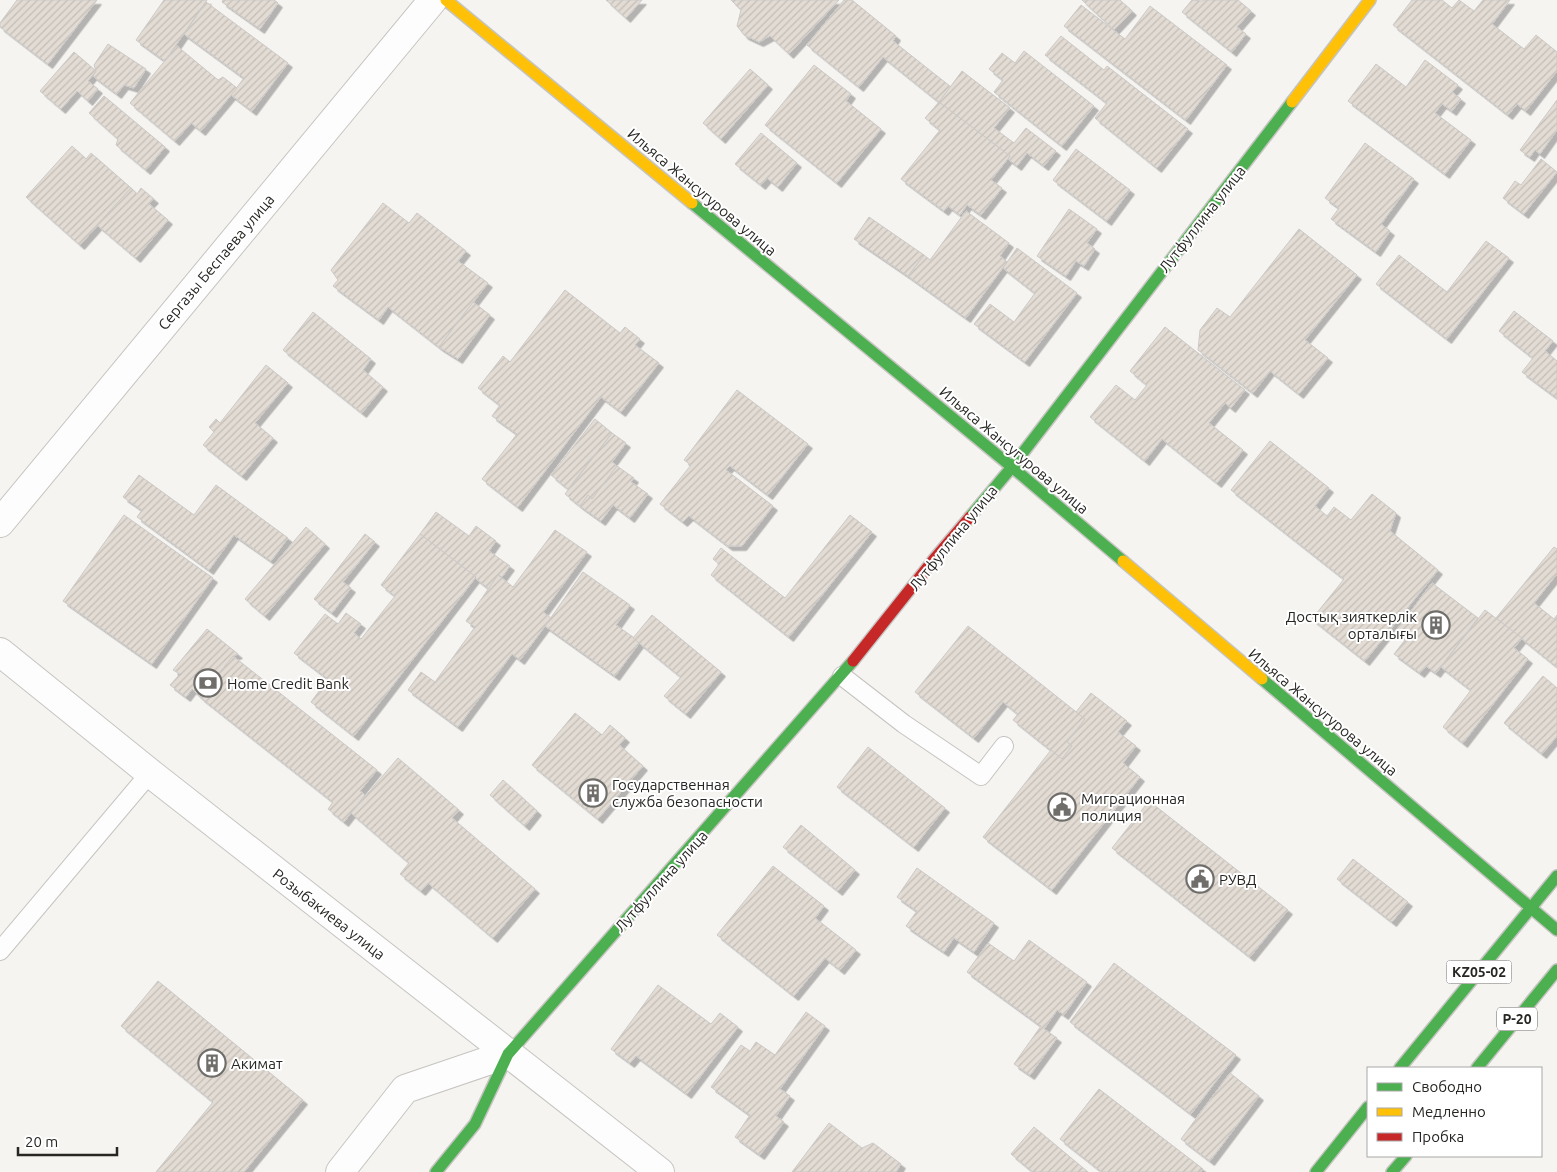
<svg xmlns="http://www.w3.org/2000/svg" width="1557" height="1172" viewBox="0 0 1557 1172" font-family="Ubuntu,sans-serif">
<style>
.building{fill:url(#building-hatch);stroke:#cbc9c7;filter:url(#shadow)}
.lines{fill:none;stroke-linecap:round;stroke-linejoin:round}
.lane-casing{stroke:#c6c4c1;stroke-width:20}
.street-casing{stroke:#c6c4c1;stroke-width:30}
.fast-casing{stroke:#c6c4c1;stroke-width:14}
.slow-casing{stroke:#c6c4c1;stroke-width:14}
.jam-casing{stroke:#c6c4c1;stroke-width:14}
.lane{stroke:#fefdfd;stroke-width:18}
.street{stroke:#fefdfd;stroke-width:28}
.fast{stroke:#4caf50;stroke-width:11}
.slow{stroke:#ffc107;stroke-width:11}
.jam{stroke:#c62828;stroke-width:11}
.labels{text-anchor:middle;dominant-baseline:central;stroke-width:4;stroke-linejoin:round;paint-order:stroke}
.shield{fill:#fff;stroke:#686765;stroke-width:1}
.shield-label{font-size:14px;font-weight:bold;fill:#272623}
.street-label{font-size:15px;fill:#272623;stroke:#fff}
.poi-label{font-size:15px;fill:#272623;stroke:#fff;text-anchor:start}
</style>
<defs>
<pattern id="building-hatch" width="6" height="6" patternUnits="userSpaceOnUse" patternTransform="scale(1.25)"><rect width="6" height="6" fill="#e3dcd4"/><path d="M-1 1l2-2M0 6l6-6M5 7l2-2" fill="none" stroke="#c3bdb6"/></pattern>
<filter id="shadow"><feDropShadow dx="4.5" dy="4.5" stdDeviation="0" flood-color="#0004"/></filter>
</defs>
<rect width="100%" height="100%" fill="#f6f4f1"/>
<g class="building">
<polygon points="17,0 97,0 48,64 0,27 0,23"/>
<polygon points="164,0 207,0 165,61 136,40"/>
<polygon points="223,0 274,0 278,3 260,29 222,2"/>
<polygon points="606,0 642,0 626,18"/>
<polygon points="731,0 839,0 789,54 770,36 759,42 744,35 737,26 741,10"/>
<polygon points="844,0 852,0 896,36 893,41 951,87 939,102 883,57 859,87 807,45"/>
<polygon points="1082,0 1120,0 1132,11 1114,30"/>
<polygon points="1192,0 1202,1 1204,0 1238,0 1251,11 1237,27 1246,34 1232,52 1182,12"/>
<polygon points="1412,0 1442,0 1452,8 1459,0 1474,11 1483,0 1510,0 1492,24 1524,49 1536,35 1557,52 1557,71 1526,111 1517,104 1508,115 1393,25"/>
<polygon points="206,2 288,63 252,111 231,95 244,78 184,34"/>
<polygon points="1081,5 1125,39 1150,6 1227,65 1186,120 1064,26"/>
<polygon points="1061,36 1104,70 1107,66 1188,129 1157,168 1095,118 1107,103 1045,55"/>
<polygon points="108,44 146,69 134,88 124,85 117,94 93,76 96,71 94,65"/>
<polygon points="177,46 218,80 223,77 237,88 201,131 191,123 175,141 130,103"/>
<polygon points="1024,51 1094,106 1062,146 994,92 1003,80 989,69 1002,53 1015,63"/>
<polygon points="74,52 96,71 88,81 98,89 88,101 77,91 61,109 40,91"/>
<polygon points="1425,60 1458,85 1452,92 1461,99 1452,111 1442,104 1435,113 1471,140 1445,174 1348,101 1376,64 1406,87"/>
<polygon points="814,65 851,94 846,101 881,129 837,183 765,125"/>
<polygon points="750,69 768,85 721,139 703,123"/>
<polygon points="962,71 1010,108 994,128 1014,143 1026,128 1056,151 1044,166 1027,153 1017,166 1008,159 1010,156 939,102"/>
<polygon points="104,96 165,147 146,170 116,145 118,139 89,113"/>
<polygon points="1557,100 1557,130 1540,154 1535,150 1530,157 1520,150"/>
<polygon points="939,102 1010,156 991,180 1002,188 981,215 967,205 960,215 948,206 944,211 901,179 940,130 925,118"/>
<polygon points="761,133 797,163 778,187 767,178 761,185 735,164"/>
<polygon points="1365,143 1414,179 1381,224 1390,231 1376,252 1331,219 1339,208 1325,198"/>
<polygon points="72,146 86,159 91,153 131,188 80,245 26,197"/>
<polygon points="1076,149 1130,190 1107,221 1053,180"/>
<polygon points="1541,159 1557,172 1524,214 1503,198 1515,181 1521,185"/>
<polygon points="131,188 137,194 141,188 154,199 149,204 168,220 136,258 97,225"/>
<polygon points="383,203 409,223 417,213 466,251 458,261 488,283 439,347 388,307 379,320 333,286 338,280 331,270"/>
<polygon points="1069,209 1097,229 1087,243 1095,249 1084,266 1076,261 1066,276 1037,256"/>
<polygon points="966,211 1009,243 1000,256 1007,262 966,318 908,276 924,255 930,260"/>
<polygon points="869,217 924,255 908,276 854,239"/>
<polygon points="1299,229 1357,275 1305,340 1328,358 1299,394 1270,371 1253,393 1198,350 1200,330 1217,308 1230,317"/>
<polygon points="1486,241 1509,258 1447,339 1376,284 1399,255 1447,292"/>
<polygon points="1017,248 1077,293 1025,362 974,324 990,304 1014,322 1035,293 1003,268"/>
<polygon points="565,290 620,333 625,327 640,339 635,345 659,363 621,412 601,397 518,507 482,479 517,434 492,416 500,405 478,388 503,356 510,362"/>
<polygon points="473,302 490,315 458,359 439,347"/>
<polygon points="1514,311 1553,341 1545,351 1557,361 1557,398 1522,372 1533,358 1499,331"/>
<polygon points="313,312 371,359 363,370 383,387 362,413 283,350"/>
<polygon points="1165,327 1245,390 1231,408 1225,403 1209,423 1243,450 1217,483 1162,439 1145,461 1090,417 1116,385 1135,400 1147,385 1130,371"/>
<polygon points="266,365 288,383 255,423 273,438 242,476 203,445 214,432 209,427 216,419 220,423"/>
<polygon points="737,390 808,444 768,495 730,466 726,470 773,506 742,546 728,546 689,516 683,522 660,504 691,465 684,460"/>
<polygon points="595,419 612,433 568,489 551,475"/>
<polygon points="612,433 626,443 612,462 617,466 592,499 588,495 580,506 565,494"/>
<polygon points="1270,441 1329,488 1315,506 1327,516 1334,507 1351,520 1372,494 1396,513 1390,531 1438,570 1365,661 1312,619 1344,579 1231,490"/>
<polygon points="617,466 634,478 631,482 648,494 630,518 613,505 601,521 580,506 588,495 592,499"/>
<polygon points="139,475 194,515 216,485 288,538 271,561 234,535 209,570 137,517 142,510 123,497"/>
<polygon points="436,512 469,536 476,526 496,541 489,551 510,566 502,577 498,575 489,589 475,578 476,577 420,534"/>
<polygon points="124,515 213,578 152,664 63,601"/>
<polygon points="850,515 872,532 789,637 711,575 719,564 713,559 721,548 785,598"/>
<polygon points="306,527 325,544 265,616 245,599"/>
<polygon points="555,530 587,552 543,612 551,618 520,660 512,654 458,727 408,690 421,672 435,682 475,627 466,621 498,575 513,587"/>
<polygon points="365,534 375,542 343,582 351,588 332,613 314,599"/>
<polygon points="420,534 476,577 354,736 311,702 328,679 294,653 325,614 338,624 346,613 361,624 354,633 361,639 395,596 381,585"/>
<polygon points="1554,547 1557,549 1557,574 1534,603 1554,619 1557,615 1557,667 1496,618"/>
<polygon points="583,572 630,605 616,625 640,642 615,676 545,626"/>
<polygon points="1432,583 1478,618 1436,673 1426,666 1420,673 1394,654 1405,640 1395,632"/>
<polygon points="1485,610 1522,638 1514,648 1528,659 1463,743 1443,727 1471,690 1441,667"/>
<polygon points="652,615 721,672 686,714 664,696 681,677 633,638"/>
<polygon points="968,626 1085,719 1067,742 1072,746 1062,759 1013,720 1018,714 1003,702 974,738 915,692"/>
<polygon points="207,629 238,654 233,656 200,697 192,689 186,697 170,685 180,674 173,670"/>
<polygon points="233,656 377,770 360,791 365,795 344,822 328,809 333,802 200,697"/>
<polygon points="1543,676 1557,688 1557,736 1542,754 1504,723"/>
<polygon points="1091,693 1127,721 1118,732 1136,746 1123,763 1140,777 1052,890 983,837 1051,750 1062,759 1072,746 1067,742 1085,719 1076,712"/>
<polygon points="575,713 602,735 610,725 625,738 619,745 643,766 598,819 532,765"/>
<polygon points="868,747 945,808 914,847 837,787"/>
<polygon points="398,758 459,810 452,818 535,889 493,938 428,883 421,891 400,874 409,863 351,813"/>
<polygon points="503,780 537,811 525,826 490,795"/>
<polygon points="1149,801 1288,910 1250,957 1112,848"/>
<polygon points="801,825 855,870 838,891 783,847"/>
<polygon points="1353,859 1408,902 1392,922 1337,879"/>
<polygon points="773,866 824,906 815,918 856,950 840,970 825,958 794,996 717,935"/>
<polygon points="917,868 994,923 974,952 954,938 944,952 906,926 917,911 897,897"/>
<polygon points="1029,940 1087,982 1064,1015 1057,1010 1044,1029 1057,1038 1030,1075 1014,1064 1041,1026 967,972 988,943 1014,961"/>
<polygon points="1114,963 1236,1055 1191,1114 1070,1022"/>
<polygon points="158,981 303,1100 244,1172 156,1172 213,1102 121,1026"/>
<polygon points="658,985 711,1024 720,1013 738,1027 687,1094 636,1056 630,1063 611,1049"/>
<polygon points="806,1012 825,1026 780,1089 790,1096 776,1116 784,1122 760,1155 735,1137 750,1115 711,1087 741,1045 750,1051 756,1042 775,1055"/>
<polygon points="1230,1073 1259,1096 1210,1161 1181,1139"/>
<polygon points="1099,1089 1203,1169 1201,1172 1102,1172 1060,1139"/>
<polygon points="829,1123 862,1148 873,1143 901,1164 896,1172 792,1172"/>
<polygon points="1034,1127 1088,1172 1033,1172 1011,1154"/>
</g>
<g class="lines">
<g class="lane-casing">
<g id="lane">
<polyline points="842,676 904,724 981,776 1004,746"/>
<polyline points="0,951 150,773"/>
</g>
</g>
<g class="street-casing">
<g id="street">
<polyline points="0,523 433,0"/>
<polyline points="0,652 150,773 660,1172"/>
<polyline points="340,1172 405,1089 508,1054"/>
</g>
</g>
<g class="fast-casing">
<g id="fast">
<polyline points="692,203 1012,467 1123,561"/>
<polyline points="970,517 1012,467 1292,102"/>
<polyline points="1262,679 1557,930"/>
<polyline points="1400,1068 1557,876"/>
<polyline points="1477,1068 1557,970"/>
<polyline points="436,1172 475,1124 508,1054 853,661"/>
<polyline points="1316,1172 1368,1107"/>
<polyline points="1392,1172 1406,1156"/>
</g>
</g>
<g class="slow-casing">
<g id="slow">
<polyline points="446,0 692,203"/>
<polyline points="1292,102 1370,0"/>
<polyline points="1123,561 1262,679"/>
</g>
</g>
<g class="jam-casing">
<polyline id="jam" points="853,661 935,558 970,517"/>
</g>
<use href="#lane" class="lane"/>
<use href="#street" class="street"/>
<use href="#fast" class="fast"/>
<use href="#slow" class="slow"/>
<use href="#jam" class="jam"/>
</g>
<defs>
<g id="building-ring" transform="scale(1.4375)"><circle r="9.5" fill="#fff" stroke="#6f6e6b" stroke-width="1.5"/><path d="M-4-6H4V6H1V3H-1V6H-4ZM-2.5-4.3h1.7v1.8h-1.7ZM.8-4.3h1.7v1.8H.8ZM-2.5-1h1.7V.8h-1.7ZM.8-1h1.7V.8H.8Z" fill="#6f6e6b"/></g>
<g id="bank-ring" transform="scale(1.4375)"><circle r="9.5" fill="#fff" stroke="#6f6e6b" stroke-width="1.5"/><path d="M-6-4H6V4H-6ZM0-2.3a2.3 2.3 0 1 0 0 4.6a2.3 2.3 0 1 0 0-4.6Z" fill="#6f6e6b"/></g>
<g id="civic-ring" transform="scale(1.4375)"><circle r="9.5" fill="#fff" stroke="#6f6e6b" stroke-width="1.5"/><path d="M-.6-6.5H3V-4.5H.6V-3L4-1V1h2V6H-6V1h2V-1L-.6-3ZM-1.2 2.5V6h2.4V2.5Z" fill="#6f6e6b"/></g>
</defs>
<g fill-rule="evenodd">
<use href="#building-ring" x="1436" y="625"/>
<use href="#bank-ring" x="208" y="683"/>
<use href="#building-ring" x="593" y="793"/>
<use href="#civic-ring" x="1062" y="807"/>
<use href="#civic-ring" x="1200" y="879"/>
<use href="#building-ring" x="212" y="1063"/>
</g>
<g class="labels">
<g class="shield">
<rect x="1446.5" y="960.5" width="65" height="23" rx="4"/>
<rect x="1497" y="1007.5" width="40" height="23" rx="4"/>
</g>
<g class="shield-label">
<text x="1479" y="972">KZ05-02</text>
<text x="1517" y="1019">Р-20</text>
</g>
<g class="street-label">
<text transform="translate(702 192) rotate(40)">Ильяса Жансугурова улица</text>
<text transform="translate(1202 219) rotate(-52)">Лутфуллина улица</text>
<text transform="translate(216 262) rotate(-50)">Сергазы Беспаева улица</text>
<text transform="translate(1014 450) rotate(40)">Ильяса Жансугурова улица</text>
<text transform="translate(953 538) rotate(-51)">Лутфуллина улица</text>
<text transform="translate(1323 712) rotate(40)">Ильяса Жансугурова улица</text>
<text transform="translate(661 881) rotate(-48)">Лутфуллина улица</text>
<text transform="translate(329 914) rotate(38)">Розыбакиева улица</text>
</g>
<g class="poi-label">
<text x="1417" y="616" text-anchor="end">Достық зияткерлік<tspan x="1417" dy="17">орталығы</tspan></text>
<text x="227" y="683">Home Credit Bank</text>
<text x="612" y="784">Государственная<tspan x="612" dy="17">служба безопасности</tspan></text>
<text x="1081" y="798">Миграционная<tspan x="1081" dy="17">полиция</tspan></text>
<text x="1219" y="879">РУВД</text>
<text x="231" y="1063">Акимат</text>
</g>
</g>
<rect x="1367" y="1067" width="175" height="90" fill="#ffffff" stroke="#a9a8a7"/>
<rect x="1377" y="1083" width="25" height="8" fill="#4caf50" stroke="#a9a8a7"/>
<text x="1412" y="1092" font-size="15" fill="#272623">Свободно</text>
<rect x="1377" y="1108" width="25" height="8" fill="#ffc107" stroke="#a9a8a7"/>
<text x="1412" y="1117" font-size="15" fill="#272623">Медленно</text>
<rect x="1377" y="1133" width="25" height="8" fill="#c62828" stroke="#a9a8a7"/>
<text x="1412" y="1142" font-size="15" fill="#272623">Пробка</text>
<path d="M18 1147v8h99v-8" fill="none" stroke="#272623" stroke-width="2.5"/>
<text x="25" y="1147" font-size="15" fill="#272623" stroke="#ffffff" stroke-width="4" paint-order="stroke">20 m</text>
</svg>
